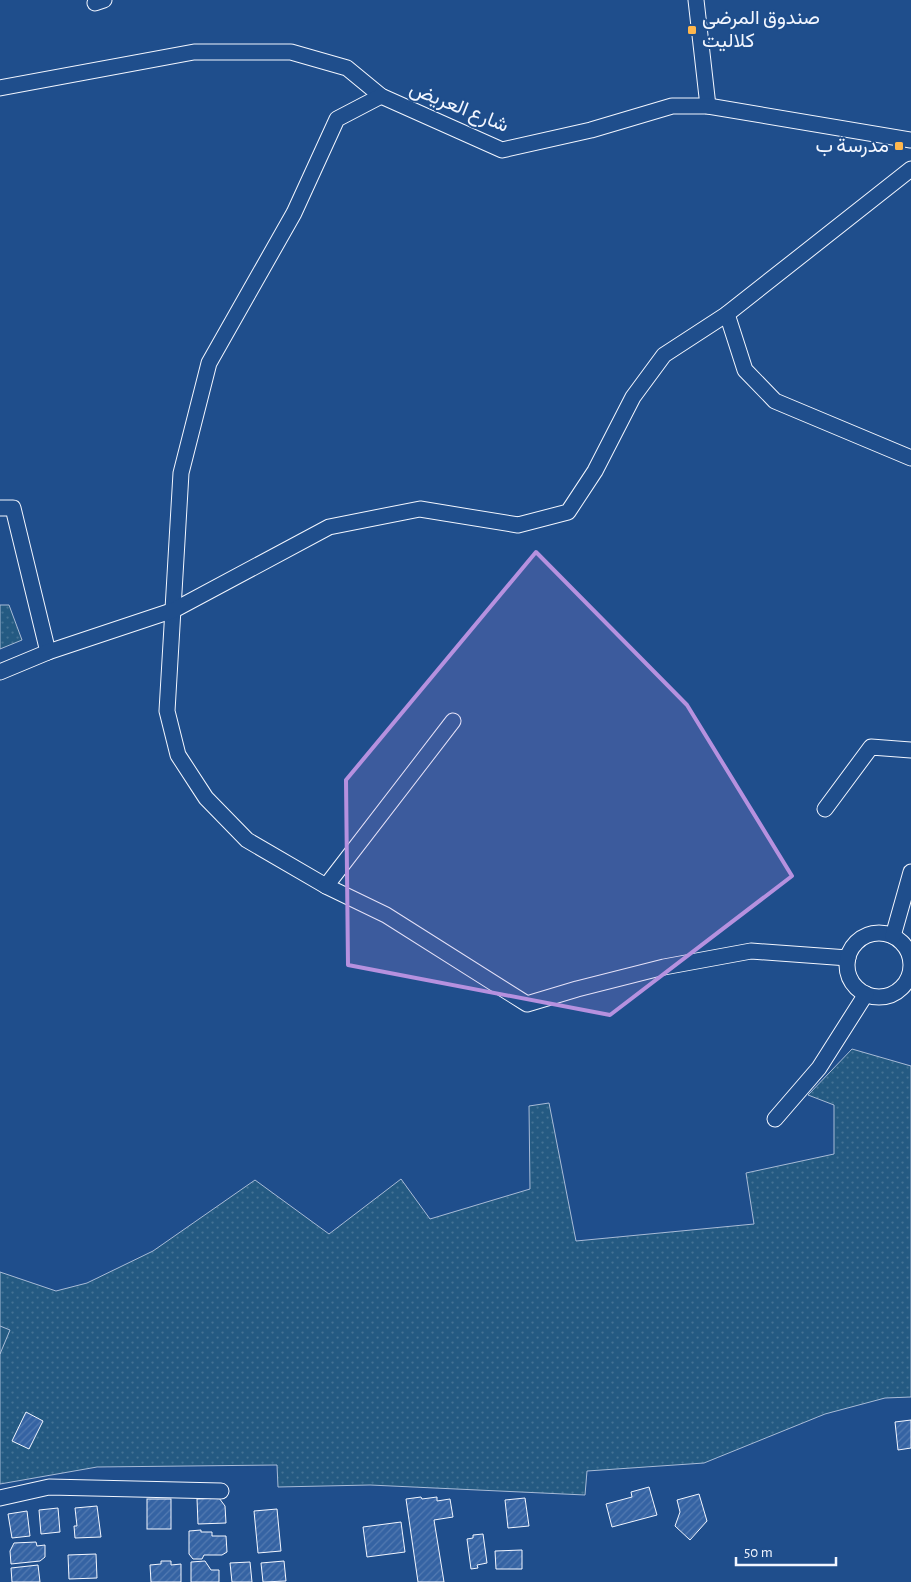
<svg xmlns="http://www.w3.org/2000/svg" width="911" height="1582" viewBox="0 0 911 1582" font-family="'Alegreya Sans',Vazirmatn,sans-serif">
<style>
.grass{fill:url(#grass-dots);stroke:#a8bbd7}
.pitch{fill:#245a82;stroke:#a8bbd7}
.building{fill:url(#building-hatch);stroke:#f2f6ff}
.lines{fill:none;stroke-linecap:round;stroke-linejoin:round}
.minor-casing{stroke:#f2f6ff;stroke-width:17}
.minor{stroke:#1f4e8c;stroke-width:15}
.marked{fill:#b691df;fill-opacity:0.2;stroke:#b691df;stroke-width:4;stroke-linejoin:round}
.poi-dot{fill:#ffb74d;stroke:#1f4e8c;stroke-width:2}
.labels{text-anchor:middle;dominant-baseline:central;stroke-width:4;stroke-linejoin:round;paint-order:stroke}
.poi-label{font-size:20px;fill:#f2f6ff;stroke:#1f4e8c;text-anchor:start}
.street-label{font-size:20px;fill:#f2f6ff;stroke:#1f4e8c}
</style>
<defs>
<pattern id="grass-dots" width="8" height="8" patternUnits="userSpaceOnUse" patternTransform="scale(1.25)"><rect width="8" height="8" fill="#245a82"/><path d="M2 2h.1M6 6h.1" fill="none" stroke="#447295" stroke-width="1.8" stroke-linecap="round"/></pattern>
<pattern id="building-hatch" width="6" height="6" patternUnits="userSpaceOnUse" patternTransform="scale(1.25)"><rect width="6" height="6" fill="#3563a3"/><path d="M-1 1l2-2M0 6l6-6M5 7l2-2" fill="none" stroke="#537ab1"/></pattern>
</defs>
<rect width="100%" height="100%" fill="#1f4e8c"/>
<g class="grass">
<polygon points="0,605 9,605 22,640 0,649"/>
<polygon points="852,1049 911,1066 911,1397 885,1398 825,1414 704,1463 587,1471 585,1495 370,1485 278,1487 277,1465 97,1467 0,1484 0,1272 56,1291 87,1283 153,1251 255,1180 329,1234 401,1179 430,1219 530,1189 529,1106 549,1103 576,1241 754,1224 746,1173 834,1154 834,1105 808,1095"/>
</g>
<polygon class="pitch" points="0,1326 10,1330 0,1354"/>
<g class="building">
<polygon points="26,1412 43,1421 29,1449 12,1441"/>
<polygon points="911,1420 911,1448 898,1450 895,1422"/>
<polygon points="649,1487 657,1515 612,1527 606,1504 632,1497 631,1492"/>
<polygon points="699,1494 707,1521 690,1540 675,1526 680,1512 677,1500"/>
<polygon points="421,1497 422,1499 437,1497 437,1501 450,1499 453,1517 434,1520 444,1582 418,1582 406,1499"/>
<polygon points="219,1498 225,1506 226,1523 198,1524 197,1499"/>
<polygon points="525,1498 529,1526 508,1528 505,1500"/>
<rect x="147" y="1499" width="24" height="30"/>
<polygon points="97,1506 101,1537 75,1538 74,1526 77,1526 75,1508"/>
<polygon points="58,1508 60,1532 41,1534 39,1510"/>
<polygon points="277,1509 281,1551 258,1553 254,1511"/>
<polygon points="27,1511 30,1536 12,1538 8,1514"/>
<polygon points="401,1522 405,1552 367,1557 363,1527"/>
<polygon points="201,1530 201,1532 212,1532 212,1536 226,1536 227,1552 222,1555 204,1555 202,1559 193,1559 189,1554 189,1531"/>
<polygon points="483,1534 487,1563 477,1565 478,1568 471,1569 467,1539 473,1538 473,1535"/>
<polygon points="36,1542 37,1546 45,1545 45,1557 40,1561 11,1564 10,1551 14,1543"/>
<polygon points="522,1550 522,1569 496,1569 495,1551"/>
<polygon points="96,1554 97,1578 69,1579 68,1555"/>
<polygon points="161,1561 171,1561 171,1565 181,1564 181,1582 151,1582 150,1565 161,1564"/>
<polygon points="205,1561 211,1570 219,1570 219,1582 191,1582 191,1562"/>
<polygon points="284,1561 286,1581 263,1582 261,1563"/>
<polygon points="250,1562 252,1582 232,1582 230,1563"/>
<polygon points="38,1565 40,1582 12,1582 11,1568"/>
</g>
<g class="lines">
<g class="minor-casing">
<g id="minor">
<polyline points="696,0 708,106"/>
<polyline points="95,3 104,0"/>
<polyline points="0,88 194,52 291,52 347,68 381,96 502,150 591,130 672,106 708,106 911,140"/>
<polyline points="381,96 337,119 294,213 209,363 181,473 167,711 178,755 206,798 247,840 326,886 386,915 527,1004 577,989 664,967 751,951 848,958"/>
<polyline points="727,314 745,370 775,401 911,458"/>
<polyline points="0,508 13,508 48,652"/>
<polyline points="0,672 48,652 174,610 329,527 420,509 518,525 568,512 595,471 633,397 664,355 727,314 911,169"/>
<polyline points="825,809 871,747 911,750"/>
<polyline points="326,886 453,721"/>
<circle cx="879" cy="965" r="32"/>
<polyline points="893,936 911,872"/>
<polyline points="775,1119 819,1068 866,994"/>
<polyline points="0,1498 49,1487 221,1491"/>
</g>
</g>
<use href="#minor" class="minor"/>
</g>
<path class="marked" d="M 536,552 L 687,705 L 792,876 L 610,1015 L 348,965 L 346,780 Z"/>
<g class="poi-dot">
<rect x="687" y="25" width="10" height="10" rx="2.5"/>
<rect x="894" y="141" width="10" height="10" rx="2.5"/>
</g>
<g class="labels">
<g class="poi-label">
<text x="702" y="18">صندوق المرضى<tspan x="702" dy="23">كلاليت</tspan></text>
<text x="889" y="146" text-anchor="end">مدرسة ب</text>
</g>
<g class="street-label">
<text transform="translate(459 107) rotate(22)">شارع العريض</text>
</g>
</g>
<path d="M736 1557v8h100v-8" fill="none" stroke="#f2f6ff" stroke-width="2.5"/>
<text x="744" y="1557" font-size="15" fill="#f2f6ff" stroke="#1f4e8c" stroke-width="4" paint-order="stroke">50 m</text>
</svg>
